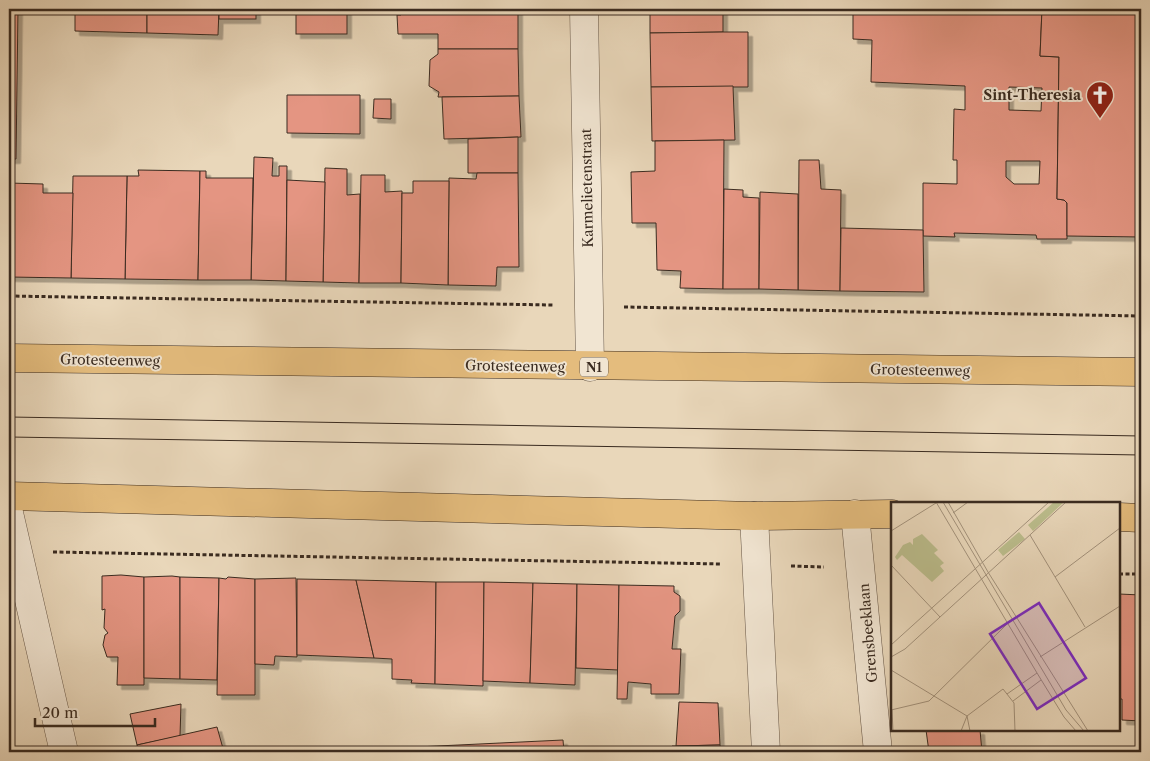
<svg xmlns="http://www.w3.org/2000/svg" width="1150" height="761" viewBox="0 0 1150 761" font-family="'Libre Caslon Text',serif">
<style>
.building{fill:#e49582;stroke:#3a2b20;fill-rule:evenodd;filter:url(#shadow)}
.lines{fill:none;stroke-linecap:round;stroke-linejoin:round}
.street-casing{stroke:#665646;stroke-width:29}
.primary-casing{stroke:#3a2b20;stroke-width:29}
.path{stroke:#3a2b20;stroke-width:3;stroke-dasharray:4 2.5;stroke-linecap:butt}
.street{stroke:#f1e5d2;stroke-width:28}
.primary{stroke:#e4bc7d;stroke-width:28}
.tram{stroke:#3a2b20;stroke-width:1}
.labels{text-anchor:middle;dominant-baseline:central;stroke-width:4;stroke-linejoin:round;paint-order:stroke}
.shield{fill:#f1e5d2;stroke:#716355;stroke-width:1}
.shield-label{font-size:12px;font-weight:bold;fill:#3a2b20}
.poi-label{font-size:14px;font-weight:bold;fill:#3a2b20;stroke:#f1e5d2;text-anchor:end}
.street-label{font-size:14px;fill:#3a2b20;stroke:#f1e5d2}
.inset-road{fill:none;stroke:#a3927c;stroke-width:1}
.view{fill:#7b2cbf;fill-opacity:0.15;stroke:#7b2cbf;stroke-width:2.5}
.inset-edge{fill:none;stroke:#3a2b20;stroke-width:2.5}
</style>
<defs>
<filter id="shadow"><feDropShadow dx="4.5" dy="4.5" stdDeviation="0" flood-color="#0004"/></filter>
</defs>
<rect width="100%" height="100%" fill="#e9d7ba"/>
<filter id="stains"><feTurbulence type="fractalNoise" baseFrequency=".004" numOctaves="4"/><feColorMatrix values="0 0 0 0 .2 0 0 0 0 .09 0 0 0 0 .02 0 0 0 .5 -.17"/></filter>
<radialGradient id="worn" r=".72"><stop offset=".6" stop-color="#630" stop-opacity="0"/><stop offset="1" stop-color="#630" stop-opacity=".3"/></radialGradient>
<g class="building">
<polygon points="9,9 18,9 16,159 9,159"/>
<polygon points="75,9 147,9 147,33 75,31"/>
<polygon points="147,9 219,9 218,35 147,33"/>
<rect x="219" y="9" width="37" height="10"/>
<rect x="296" y="9" width="51" height="25"/>
<polygon points="401,9 518,9 518,49 438,49 438,34 398,34 397,15 401,15"/>
<polygon points="650,9 723,9 723,32 650,33"/>
<path d="M 853,9 L 1042,9 L 1040,56 L 1059,57 L 1057,199 L 1064,200 L 1067,203 L 1067,239 L 1037,239 L 1036,235 L 954,233 L 955,237 L 923,236 L 923,183 L 957,184 L 957,160 L 953,160 L 954,109 L 965,110 L 965,86 L 871,82 L 872,40 L 853,39 ZM 1009,87 L 1042,88 L 1041,111 L 1009,110 ZM 1006,161 L 1040,161 L 1039,184 L 1014,184 L 1006,177 Z"/>
<polygon points="1042,9 1141,9 1141,237 1067,236 1067,203 1064,200 1057,199 1059,57 1040,56"/>
<polygon points="723,32 748,32 748,87 651,87 650,33"/>
<polygon points="438,49 518,49 519,96 438,97 439,92 429,86 430,60 438,54"/>
<polygon points="733,86 735,140 652,141 651,87"/>
<polygon points="287,95 360,95 360,134 287,133"/>
<polygon points="519,96 521,137 444,139 442,97"/>
<polygon points="374,99 391,99 391,119 373,118"/>
<polygon points="518,137 518,173 468,173 468,139"/>
<polygon points="724,140 723,289 680,288 681,271 657,270 656,223 632,223 631,172 655,171 655,141"/>
<polygon points="254,157 273,158 272,176 279,176 279,166 287,166 286,281 251,280"/>
<polygon points="799,160 819,160 821,189 841,190 840,291 798,290"/>
<polygon points="325,168 347,169 347,195 360,194 359,283 323,282"/>
<polygon points="138,170 200,171 198,280 125,279 127,176 139,176"/>
<polygon points="200,171 206,171 206,178 253,178 251,280 198,280"/>
<polygon points="477,173 518,173 519,267 497,267 496,286 448,285 449,178 476,179"/>
<polygon points="361,175 385,175 385,192 402,191 401,283 359,283"/>
<polygon points="73,176 127,176 125,279 71,278"/>
<polygon points="287,180 325,182 323,282 286,281"/>
<polygon points="413,181 449,181 448,285 401,283 402,193 413,193"/>
<polygon points="9,183 43,184 43,193 73,193 71,278 9,277"/>
<polygon points="724,189 743,190 743,197 759,198 759,289 723,289"/>
<polygon points="760,192 798,194 798,290 759,289"/>
<polygon points="841,228 923,230 924,292 840,291"/>
<polygon points="121,575 144,577 144,685 117,685 118,657 107,657 103,645 105,635 108,633 104,628 105,609 102,610 102,576"/>
<polygon points="172,576 180,577 180,679 144,678 144,577"/>
<polygon points="180,577 219,578 217,680 180,679"/>
<polygon points="228,577 255,579 255,695 217,695 219,578 226,579"/>
<polygon points="296,578 297,657 275,656 274,665 255,664 255,579"/>
<polygon points="297,579 356,580 374,658 297,655"/>
<polygon points="356,580 436,582 435,684 411,683 412,680 392,679 392,659 374,658"/>
<polygon points="436,582 484,582 483,686 435,684"/>
<polygon points="484,582 533,583 530,683 483,681"/>
<polygon points="533,583 577,584 575,685 530,683"/>
<polygon points="577,584 619,585 618,670 576,668"/>
<polygon points="619,585 674,586 674,592 680,596 680,611 675,616 672,649 681,649 679,694 651,694 651,684 628,682 627,699 617,699"/>
<polygon points="1119,594 1141,595 1141,721 1122,720 1122,699 1119,699"/>
<polygon points="679,702 718,703 720,745 676,746"/>
<polygon points="181,704 180,736 137,745 130,714"/>
<polygon points="217,727 224,752 138,752 137,745"/>
<polygon points="926,730 980,730 982,752 929,752"/>
<polygon points="563,740 564,752 397,752 396,748"/>
<polygon points="720,745 721,752 641,752 673,749 672,746 676,746"/>
</g>
<g class="lines">
<g class="street-casing">
<g id="street">
<polyline points="584,9 590,367"/>
<polyline points="9,513 64,752"/>
<polyline points="855,514 878,752"/>
<polyline points="754,516 766,752"/>
</g>
</g>
<g class="primary-casing">
<g id="primary">
<polyline points="9,358 1141,372"/>
<polyline points="9,496 754,516 892,514"/>
<polyline points="1119,517 1141,518"/>
</g>
</g>
<g class="path">
<polyline points="9,296 553,305"/>
<polyline points="624,307 1141,316"/>
<polyline points="53,552 722,564"/>
<polyline points="791,566 824,567"/>
<polyline points="1119,574 1141,574"/>
</g>
<use href="#street" class="street"/>
<use href="#primary" class="primary"/>
<g class="tram">
<polyline points="9,417 1141,436"/>
<polyline points="9,437 1141,455"/>
</g>
</g>
<defs>
<g id="church-pin" transform="scale(1.4375)"><path d="M0 17L-7.5 6A9.5 9.5 0 1 1 7.5 6Z" fill="#8f2418" stroke="#f1e5d2"/><path d="M-1.2-6h2.4v3.5h3.3v2.4h-3.3V6h-2.4V-.1h-3.3v-2.4h3.3Z" fill="#fff"/></g>
</defs>
<g fill-rule="evenodd">
<use href="#church-pin" x="1100" y="95"/>
</g>
<g class="labels">
<rect class="shield" x="580" y="357.5" width="28" height="19" rx="4"/>
<g class="shield-label">
<text x="594" y="367">N1</text>
</g>
<g class="poi-label">
<text x="1081" y="95">Sint-Theresia</text>
</g>
<g class="street-label">
<text transform="translate(587 188) rotate(-91)">Karmelietenstraat</text>
<text transform="translate(110 360) rotate(1)">Grotesteenweg</text>
<text transform="translate(515 366) rotate(1)">Grotesteenweg</text>
<text transform="translate(920 370) rotate(1)">Grotesteenweg</text>
<text transform="translate(868 633) rotate(-95)">Grensbeeklaan</text>
</g>
</g>
<g transform="translate(891 502)">
<rect width="229" height="229" fill="#e9d7ba"/>
<path d="M 163,0 L 173,0 L 142,29 L 137,23 ZM 128,30 L 134,37 L 112,54 L 107,48 ZM 31,32 L 47,48 L 43,51 L 53,61 L 49,64 L 53,69 L 41,80 L 11,53 L 6,58 L 4,55 L 12,43 L 19,40 L 22,43 L 22,37 Z" fill="#bbbd8c"/>
<path class="inset-road" d="M 45,0 L 146,171 L 173,215 L 185,229M 52,0 L 175,208 L 193,229M 57,0 L 97,70 L 197,229M 62,11 L 77,0M 0,29 L 45,1M 139,33 L 194,125M 0,63 L 49,115M 164,75 L 229,26M 0,143 L 158,0M 0,155 L 14,147 L 175,0M 149,155 L 229,104M 0,168 L 76,214M 116,192 L 146,171M 122,199 L 150,178M 0,208 L 38,199 L 116,122M 1,208 L 2,229M 76,214 L 79,229M 70,229 L 76,214 L 112,187 L 123,201 L 124,229"/>
<path class="view" d="M 148,101 L 195,176 L 146,207 L 99,132 Z"/>
<rect width="229" height="229" class="inset-edge"/>
</g>
<rect width="1150" height="761" fill="none" stroke="#e9d7ba" stroke-width="30"/>
<rect x="10" y="10" width="1130" height="741" fill="none" stroke="#3a2b20" stroke-width="2.5"/>
<rect x="15" y="15" width="1120" height="731" fill="none" stroke="#3a2b20"/>
<path d="M35 718v8h120v-8" fill="none" stroke="#3a2b20" stroke-width="2.5"/>
<text x="42" y="718" font-size="15" fill="#3a2b20" stroke="#f1e5d2" stroke-width="4" paint-order="stroke">20 m</text>
<rect width="100%" height="100%" filter="url(#stains)"/>
<rect width="100%" height="100%" fill="url(#worn)"/>
</svg>
